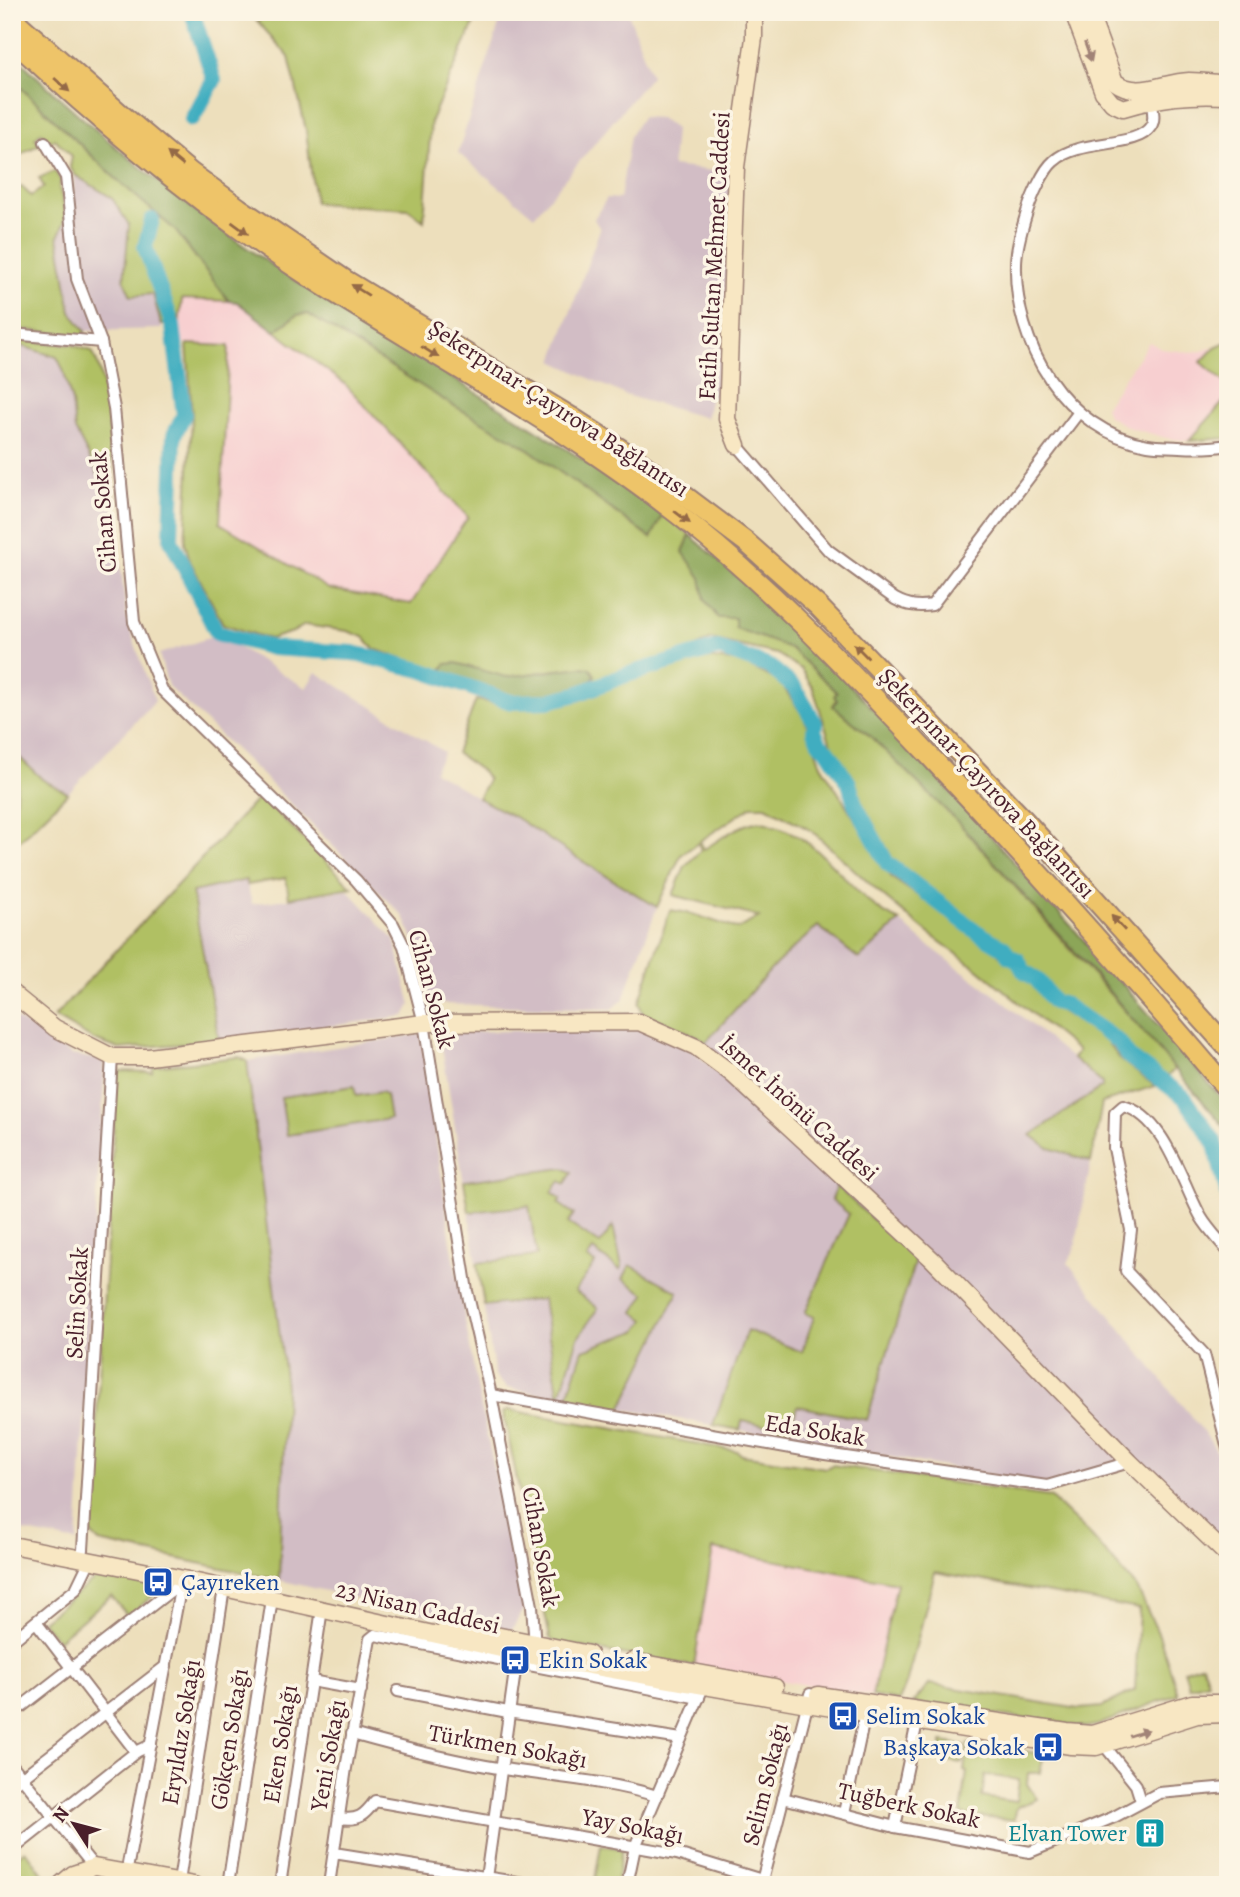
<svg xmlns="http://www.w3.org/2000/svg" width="1240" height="1897" viewBox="0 0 1240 1897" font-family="Alegreya,serif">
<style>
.built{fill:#f7cfd0}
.industrial{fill:#d2bdc5}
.green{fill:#b0c063;stroke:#7d7047;stroke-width:2;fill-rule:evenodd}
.forest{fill:#8ca659;stroke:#6b6242;stroke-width:2}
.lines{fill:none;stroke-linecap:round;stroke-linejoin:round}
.river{stroke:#41adc0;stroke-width:16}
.street-casing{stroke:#9c7f74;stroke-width:14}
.secondary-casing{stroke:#9c7f74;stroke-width:19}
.highway-casing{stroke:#9c7f74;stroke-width:23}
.street{stroke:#fff;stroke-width:10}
.secondary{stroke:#f8e7c3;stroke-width:16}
.highway{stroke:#eec469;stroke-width:19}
.oneway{fill:#a18377}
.oneway2{fill:#946947}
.labels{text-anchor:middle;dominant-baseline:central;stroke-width:7;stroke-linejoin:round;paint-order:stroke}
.street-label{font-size:24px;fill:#4a1f2b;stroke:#fcf5e5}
.transit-label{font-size:24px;fill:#164399;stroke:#fcf5e5;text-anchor:start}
.culture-label{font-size:24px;fill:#0d838f;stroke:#fcf5e5;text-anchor:end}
</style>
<rect width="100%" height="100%" fill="#fcf5e5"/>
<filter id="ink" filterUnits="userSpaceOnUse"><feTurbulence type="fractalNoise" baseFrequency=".0143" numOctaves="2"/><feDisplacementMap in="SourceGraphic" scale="14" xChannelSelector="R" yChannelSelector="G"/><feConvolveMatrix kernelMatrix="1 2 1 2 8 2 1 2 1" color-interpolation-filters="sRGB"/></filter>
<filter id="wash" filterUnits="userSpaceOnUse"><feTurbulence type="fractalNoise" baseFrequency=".00686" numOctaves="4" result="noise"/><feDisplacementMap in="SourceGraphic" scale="28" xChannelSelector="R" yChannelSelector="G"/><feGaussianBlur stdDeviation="1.57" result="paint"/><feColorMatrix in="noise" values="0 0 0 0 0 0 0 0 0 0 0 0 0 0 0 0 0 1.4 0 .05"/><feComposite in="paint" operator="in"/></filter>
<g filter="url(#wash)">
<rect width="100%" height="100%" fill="#eddfbc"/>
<g class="built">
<polygon points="181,299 237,302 345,384 468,517 411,604 329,589 219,523 229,346 177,343"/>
<polygon points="1228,341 1228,438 1189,441 1167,438 1130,428 1108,416 1105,406 1149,342 1162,349 1187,352 1202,351"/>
<polygon points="713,1549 897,1582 872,1696 694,1666"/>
</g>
<g class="industrial">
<polygon points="503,12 628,12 651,76 534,216 458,153"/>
<polygon points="642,117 660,118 675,129 672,166 731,173 721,398 711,397 706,418 625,395 553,361 600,229 594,219 607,198 620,199 630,136"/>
<polygon points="75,175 112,198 129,225 124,280 153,294 162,329 85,331 71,312 58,236 72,206"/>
<polygon points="12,343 57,357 63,369 72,402 75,430 114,505 127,621 155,701 68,793 43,780 19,757 12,756"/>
<polygon points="218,635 306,688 316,672 444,752 434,771 478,798 515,817 574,856 657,907 623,1000 612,1009 442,1004 431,995 427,991 411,934 404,917 262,775 168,686 159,654"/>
<polygon points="246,880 252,904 348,890 394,939 411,1005 405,1016 219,1041 192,892"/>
<polygon points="900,921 920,939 999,998 1102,1083 1102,1087 1047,1147 1091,1162 1075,1248 1068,1263 1206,1435 1222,1459 1228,1480 1228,1539 1218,1548 1130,1463 1046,1485 507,1388 495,1376 441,1041 449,1032 637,1029 693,1051 839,1180 731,1073 705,1043 776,964 819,926 859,959"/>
<polygon points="12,1016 72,1055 105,1061 77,1542 12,1529"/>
<polygon points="421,1034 451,1242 479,1397 524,1610 509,1634 279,1580 286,1388 247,1061"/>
</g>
<g class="green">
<polygon points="245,12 479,12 431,120 424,221 408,209 315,203 306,130 289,57 253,16"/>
<polygon points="12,79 113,176 175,230 229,301 182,299 179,324 161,324 153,294 131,296 124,280 129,225 112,198 75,175 70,167 72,156 55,139 50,142 41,132 35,138 40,144 18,156 12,163"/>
<polygon points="55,171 61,181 59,187 66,213 65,221 58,237 71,312 85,331 84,337 12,328 12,184 15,188 22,187 31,196 44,187 39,178"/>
<polygon points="308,314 444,400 523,445 651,538 663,514 690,535 846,681 833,706 869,735 958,822 1170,1062 1174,1070 1164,1080 1138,1061 1118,1037 1100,1023 1057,996 1007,945 965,919 892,864 890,854 860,804 853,784 835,757 813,688 801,669 777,654 711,639 685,653 591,683 595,675 590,668 563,669 506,677 446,664 441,671 374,649 364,637 347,631 305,625 293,632 270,639 223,624 190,561 185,543 192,416 187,344 229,346 220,523 329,589 411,604 468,517 345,384 275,331 297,315"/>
<path d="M 12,340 L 73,345 L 92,351 C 110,384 111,466 114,505 L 75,430 L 72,402 L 63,369 L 57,357 L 12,343 Z"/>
<polygon points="1228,341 1228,383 1227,384 1201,362 1215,347"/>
<polygon points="1228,397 1228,438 1189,441"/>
<path d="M 696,657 L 741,662 L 780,682 L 804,717 L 821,765 L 892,878 L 994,947 L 1000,956 L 1012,963 L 1051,1005 L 1104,1038 L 1121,1060 L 1155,1086 L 1102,1103 L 1091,1162 L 1047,1147 L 1031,1135 L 1102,1087 L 1102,1083 L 1073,1058 L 1078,1051 L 978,969 L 928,933 L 883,896 L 812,831 L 766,806 L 752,806 L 700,841 L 704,849 C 720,840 737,825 756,822 C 761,821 767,823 772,825 C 828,840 849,900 900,921 L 859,959 L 818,926 L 776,964 L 705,1043 L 700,1037 L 643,1014 L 639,1003 L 670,910 L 689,913 L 738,929 L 759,917 L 673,895 L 685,866 L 701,850 L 698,843 L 681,855 L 657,907 L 574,856 L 515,817 L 478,798 L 488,780 L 483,772 L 456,753 L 476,700 L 518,708 L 581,700 L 623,679 Z"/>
<polygon points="19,757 43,780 68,793 19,841 13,839"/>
<polygon points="260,796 352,887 289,898 286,878 247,885 246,880 192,892 219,1041 119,1049 94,1040 54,1017"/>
<polygon points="239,1057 247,1061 286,1388 279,1580 99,1542 90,1533 117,1071 152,1072 154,1066"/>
<polygon points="354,1086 356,1096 381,1092 386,1095 390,1119 287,1135 281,1097"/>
<polygon points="564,1168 572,1173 565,1184 560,1181 552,1192 561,1199 558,1203 574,1214 568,1223 600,1244 613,1226 622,1267 620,1270 593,1250 587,1258 595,1263 575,1291 598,1308 578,1338 559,1398 543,1299 484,1306 477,1263 537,1256 529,1206 469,1212 464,1181"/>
<polygon points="836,1186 914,1257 914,1264 867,1420 797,1406 790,1430 742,1421 740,1430 713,1425 747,1330 802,1352 814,1317 805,1313 849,1214 832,1200"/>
<polygon points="630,1265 678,1292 621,1409 567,1399 583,1350 637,1331 645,1320 634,1312 645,1294 623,1279"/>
<polygon points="509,1410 737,1451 742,1455 826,1468 832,1465 1050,1497 1092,1537 1137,1588 1159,1635 1178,1694 1098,1725 1086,1727 912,1703 930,1684 1079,1709 1102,1707 1135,1690 1139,1609 935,1572 907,1681 899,1701 872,1696 897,1583 713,1549 694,1666 556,1643 550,1638 503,1412"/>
<polygon points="106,1570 159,1580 165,1586 128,1616 111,1596 58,1640 42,1621"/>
<polygon points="1202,1664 1208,1682 1189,1687 1184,1670"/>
<polygon points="942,1742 964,1745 962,1763 939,1759"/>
<path d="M 968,1743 L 1044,1754 L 1040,1773 L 1028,1773 L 1027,1784 L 1037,1799 L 1017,1807 L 1014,1820 L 961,1814 L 967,1772 L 964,1771 ZM 985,1775 L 1019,1780 L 1016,1802 L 982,1797 Z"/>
<polygon points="601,1845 622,1849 616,1885 594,1885"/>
<polygon points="25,1850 51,1884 12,1885 12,1860"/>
</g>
<g class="forest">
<path d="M 12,53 C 103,141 203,222 310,290 C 427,365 550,433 663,515 L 651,538 L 523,445 L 444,400 L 308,314 L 297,315 L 275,331 L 237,302 L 229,301 L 175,230 L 113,176 L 12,79 Z"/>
<path d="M 690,535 C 806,635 910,745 1011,859 C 1084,940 1157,1022 1228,1106 L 1228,1131 L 1083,961 L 958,822 L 869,735 L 833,706 L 837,700 L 834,696 L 837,692 L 790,648 L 735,628 L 735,618 L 718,618 L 705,600 L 701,578 L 683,552 Z"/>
<path d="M 456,663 L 506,677 L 581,667 L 590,668 L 595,675 C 586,696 530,702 508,697 C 487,693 461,679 441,671 L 446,664 Z"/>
</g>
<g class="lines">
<g class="river">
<polyline points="192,12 214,80 192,119"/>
<polyline points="152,220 145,247 173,326 184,415 174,435 171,540 217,633 272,648 353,653 421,670 511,702 548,701 577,694 626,675 718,648 770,667 794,687 815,723 814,731 820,744 828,751 849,783 855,804 887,863 977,932 1004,948 1009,956 1018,960 1023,970 1037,980 1054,1002 1065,1005 1119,1042 1129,1057 1184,1097 1214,1141 1228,1195"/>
</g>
</g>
</g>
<g filter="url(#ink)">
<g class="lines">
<g class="street-casing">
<g id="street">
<path d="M 1151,100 C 1152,108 1156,118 1151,126 C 1137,149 1079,138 1054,161 C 1043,170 1031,199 1027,212 C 1022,228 1016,248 1016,264 C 1014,344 1065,431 1148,445 C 1159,447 1170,446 1180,447 C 1196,448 1212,448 1228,445"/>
<polyline points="45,142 66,177 77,279 101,342"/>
<polyline points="12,334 101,342 114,408 134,622 162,690 356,880 393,924 404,946 424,1023 467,1291 491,1395 532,1606 535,1646"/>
<path d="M 737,445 L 828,550 L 895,599 C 908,606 918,607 932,605 L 1079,412"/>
<path d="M 1228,1251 C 1219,1240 1208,1229 1201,1217 C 1182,1184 1165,1116 1123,1106 L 1115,1113 L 1114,1148 L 1131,1230 L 1126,1271 L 1204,1354 L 1228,1449"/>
<polyline points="491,1395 825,1454 1047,1486 1130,1462"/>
<polyline points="83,1550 112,1057"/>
<polyline points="36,1622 136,1752"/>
<polyline points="12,1641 76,1589 90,1560"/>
<polyline points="311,1681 361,1690"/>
<polyline points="398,1691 508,1712 681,1739"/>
<polyline points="12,1714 182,1582"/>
<path d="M 352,1734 C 402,1748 453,1761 504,1769 C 555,1777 607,1781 657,1796"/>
<polyline points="1104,1745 1136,1785 1141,1801"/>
<polyline points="12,1765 94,1867"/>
<polyline points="12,1785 166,1666"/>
<polyline points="783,1798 895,1827 1030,1852 1114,1817 1159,1793 1228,1787"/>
<polyline points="844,1813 865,1714"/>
<path d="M 339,1818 C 358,1821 364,1816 375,1801 L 677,1854 L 762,1880"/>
<polyline points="895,1827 917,1722"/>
<polyline points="12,1850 136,1752 151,1745"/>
<polyline points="334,1853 535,1885"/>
<polyline points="179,1882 224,1588"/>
<polyline points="124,1885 182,1579"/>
<polyline points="228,1885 272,1599"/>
<polyline points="280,1885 322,1609"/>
<polyline points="329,1885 346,1768 370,1639 375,1635 699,1698"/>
<polyline points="485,1885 516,1664"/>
<polyline points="627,1885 635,1847 701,1692"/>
<polyline points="761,1885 810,1694"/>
</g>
</g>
<g class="secondary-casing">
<g id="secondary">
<path d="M 1073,12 L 1103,92 L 1112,103 L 1123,108 C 1161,97 1189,94 1228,96"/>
<path d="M 1089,12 L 1115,82 C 1138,99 1163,82 1189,81 C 1202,81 1215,83 1228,84"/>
<polyline points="737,445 727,419 736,167 754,38 754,12"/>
<polyline points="12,993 55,1028 112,1057 149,1057 424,1023 639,1022 696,1047 731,1073 933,1260 1130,1462 1228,1556"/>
<polyline points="12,1545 174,1577 533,1656 807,1704 1071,1746 1096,1747 1197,1715 1228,1714"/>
<polyline points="446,1625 589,1654"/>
<polyline points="632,1661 775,1687"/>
<polyline points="818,1695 1067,1732 1092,1734 1192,1703 1228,1703"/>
<polyline points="60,1885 73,1874 94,1867 194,1885"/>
</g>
</g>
<g class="highway-casing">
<g id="highway">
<polyline points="12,18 123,116 191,173 239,208 345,280 571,417 634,458 746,542 818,606 1024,820 1228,1048"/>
<path d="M 12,39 C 105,126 203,208 310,277 C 428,353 554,419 666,505 C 761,577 843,664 925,751 C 1029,861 1130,974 1228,1090"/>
</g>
</g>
<use href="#street" class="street"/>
<use href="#secondary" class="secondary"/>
<use href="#highway" class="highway"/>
</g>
<defs><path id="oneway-solid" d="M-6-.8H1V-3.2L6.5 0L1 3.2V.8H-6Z" transform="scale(1.75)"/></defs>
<g class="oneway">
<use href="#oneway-solid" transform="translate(1088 52) rotate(70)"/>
<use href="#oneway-solid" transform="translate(1139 1733) rotate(-18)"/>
</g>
<g class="oneway2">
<use href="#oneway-solid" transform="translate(62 85) rotate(42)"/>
<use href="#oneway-solid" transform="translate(175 159) rotate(-141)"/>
<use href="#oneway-solid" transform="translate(240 228) rotate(36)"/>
<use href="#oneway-solid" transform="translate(360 290) rotate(-148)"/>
<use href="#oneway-solid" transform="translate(430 352) rotate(32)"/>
<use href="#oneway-solid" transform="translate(682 517) rotate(38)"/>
<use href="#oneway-solid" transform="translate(861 651) rotate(-135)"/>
<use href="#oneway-solid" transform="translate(1118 923) rotate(-132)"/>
</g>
</g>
<defs>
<g id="bus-square" transform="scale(1.575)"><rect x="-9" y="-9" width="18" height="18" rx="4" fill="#1a4fb4" stroke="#fcf5e5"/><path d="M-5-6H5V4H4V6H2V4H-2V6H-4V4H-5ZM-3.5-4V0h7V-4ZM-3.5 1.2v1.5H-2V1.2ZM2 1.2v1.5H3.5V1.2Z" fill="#fff"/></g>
<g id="building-square" transform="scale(1.575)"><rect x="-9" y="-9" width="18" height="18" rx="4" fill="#0f9aa8" stroke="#fcf5e5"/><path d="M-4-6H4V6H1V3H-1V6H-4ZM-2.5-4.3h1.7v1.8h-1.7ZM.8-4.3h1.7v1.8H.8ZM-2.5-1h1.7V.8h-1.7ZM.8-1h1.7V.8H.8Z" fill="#fff"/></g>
</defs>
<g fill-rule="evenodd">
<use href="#bus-square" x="158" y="1582"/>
<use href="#bus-square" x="515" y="1660"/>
<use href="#bus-square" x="843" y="1716"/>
<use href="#bus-square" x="1048" y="1747"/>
<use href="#building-square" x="1150" y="1833"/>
</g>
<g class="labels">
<g class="street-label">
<text transform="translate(714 256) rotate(-87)">Fatih Sultan Mehmet Caddesi</text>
<text transform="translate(559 408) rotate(33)">Şekerpınar-Çayırova Bağlantısı</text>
<text transform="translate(103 512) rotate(-95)">Cihan Sokak</text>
<text transform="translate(987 783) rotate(47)">Şekerpınar-Çayırova Bağlantısı</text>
<text transform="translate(432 989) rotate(75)">Cihan Sokak</text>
<text transform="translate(799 1108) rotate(42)">İsmet İnönü Caddesi</text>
<text transform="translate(77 1303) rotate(-87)">Selin Sokak</text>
<text transform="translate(815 1430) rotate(9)">Eda Sokak</text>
<text transform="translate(541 1547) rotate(80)">Cihan Sokak</text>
<text transform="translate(418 1607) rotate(13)">23 Nisan Caddesi</text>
<text transform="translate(181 1732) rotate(-81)">Eryıldız Sokağı</text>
<text transform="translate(229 1739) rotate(-81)">Gökçen Sokağı</text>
<text transform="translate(280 1744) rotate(-81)">Eken Sokağı</text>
<text transform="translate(508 1746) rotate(10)">Türkmen Sokağı</text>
<text transform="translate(328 1755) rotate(-80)">Yeni Sokağı</text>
<text transform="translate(765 1784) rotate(-76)">Selim Sokağı</text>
<text transform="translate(909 1805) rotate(12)">Tuğberk Sokak</text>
<text transform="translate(633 1826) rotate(11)">Yay Sokağı</text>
</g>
<g class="transit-label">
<text x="181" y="1582">Çayıreken</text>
<text x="538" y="1660">Ekin Sokak</text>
<text x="866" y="1716">Selim Sokak</text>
<text x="1025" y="1747" text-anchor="end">Başkaya Sokak</text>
</g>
<g class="culture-label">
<text x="1127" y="1833">Elvan Tower</text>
</g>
</g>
<rect width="1240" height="1897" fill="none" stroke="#fcf5e5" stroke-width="42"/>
<g transform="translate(74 1824) rotate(306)" stroke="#fcf5e5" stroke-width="5" paint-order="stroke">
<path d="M0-5L12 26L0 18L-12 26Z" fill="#4a1f2b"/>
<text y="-10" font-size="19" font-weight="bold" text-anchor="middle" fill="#4a1f2b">N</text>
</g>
</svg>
